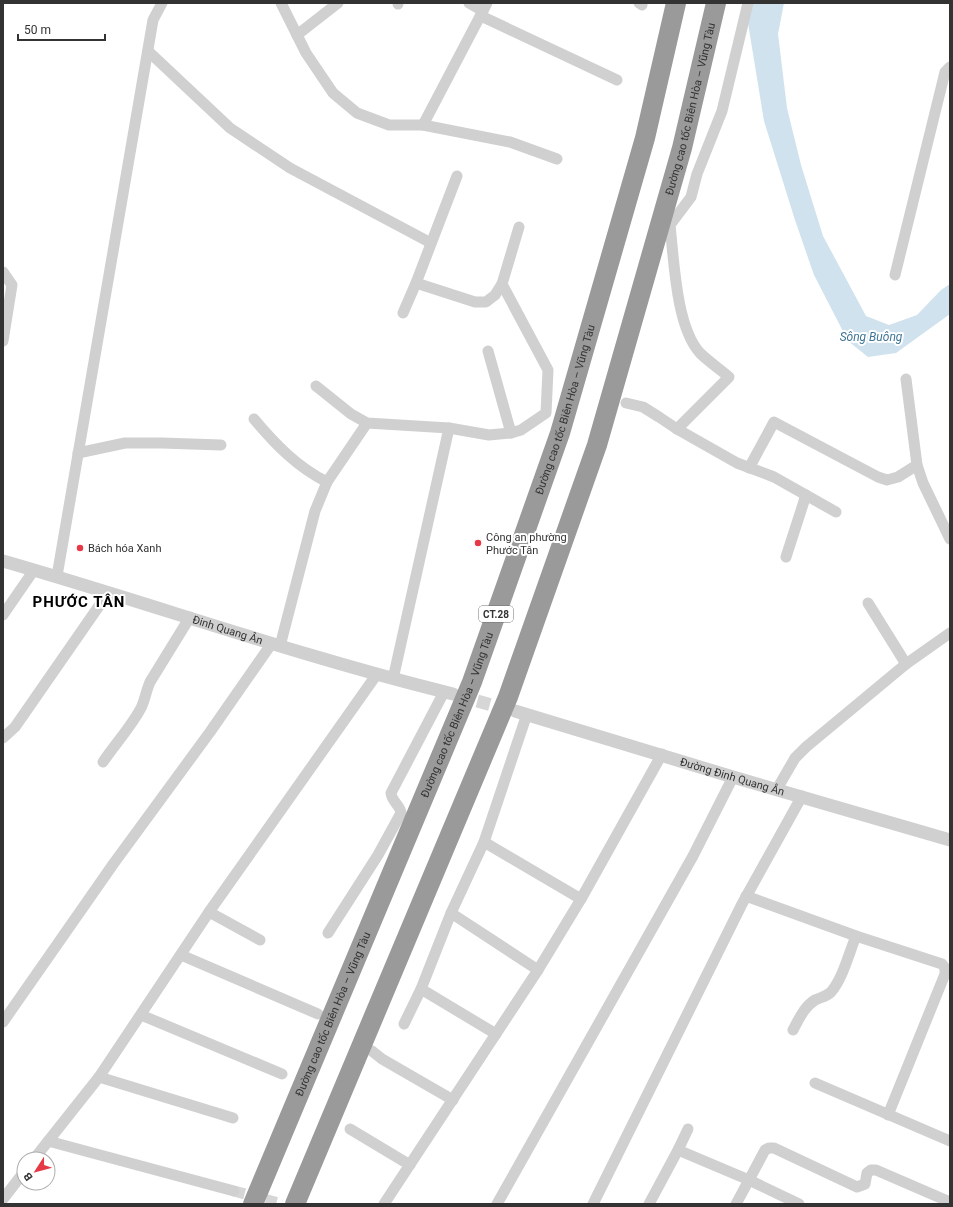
<svg xmlns="http://www.w3.org/2000/svg" width="953" height="1207" viewBox="0 0 953 1207" font-family="Roboto,sans-serif">
<style>
.water{fill:#cfe2ee}
.lines{fill:none;stroke-linecap:round;stroke-linejoin:round}
.minor-tunnel{stroke:#d6d6d6;stroke-width:11;stroke-dasharray:11 5.5;stroke-linecap:butt}
.tertiary-tunnel{stroke:#d6d6d6;stroke-width:13;stroke-dasharray:13 6;stroke-linecap:butt}
.minor{stroke:#d0d0d0;stroke-width:11}
.tertiary{stroke:#d0d0d0;stroke-width:13}
.motorway{stroke:#9a9a9a;stroke-width:20}
.poi-dot{fill:#e63946;stroke:#fff;stroke-width:1.5}
.labels{text-anchor:middle;dominant-baseline:central;stroke-width:4;stroke-linejoin:round;paint-order:stroke}
.shield{fill:#fff;stroke:#707070;stroke-width:1}
.shield-label{font-size:10px;font-weight:bold;fill:#333}
.street-label{font-size:11px;fill:#333;stroke:#fff}
.poi-label{font-size:11px;fill:#333;stroke:#fff;text-anchor:start}
.water-label{font-size:12px;font-style:italic;fill:#3f7597;stroke:#fff}
.district-label{font-size:15px;font-weight:bold;letter-spacing:1px;fill:#000;stroke:#fff}
</style>
<rect width="100%" height="100%" fill="#fff"/>
<polygon class="water" points="752,3 784,3 778,34 787,108 801,165 823,236 866,316 889,325 917,315 941,290 950,284 950,314 896,353 868,357 848,341 814,275 795,220 764,121 747,17"/>
<g class="lines">
<polyline class="minor-tunnel" points="234,1191 282,1204"/>
<polyline class="tertiary-tunnel" points="459,696 510,710"/>
<g class="minor">
<polyline points="281,3 306,53 333,93 357,113 389,125 423,125 510,142 557,159"/>
<polyline points="469,3 483,11"/>
<polyline points="639,3 642,5"/>
<polyline points="398,4 398,3"/>
<polyline points="481,16 617,80"/>
<polyline points="297,35 338,3"/>
<polyline points="148,51 230,128 290,168 431,243"/>
<polyline points="423,125 487,3"/>
<polyline points="3,272 12,285 3,341"/>
<polyline points="895,275 945,72 950,67"/>
<polyline points="416,283 475,302 486,302 495,295 502,284 519,227"/>
<polyline points="403,313 416,283 457,176"/>
<polyline points="488,351 511,433"/>
<polyline points="906,379 917,465 923,483 950,539"/>
<polyline points="316,386 351,414 367,423 449,428 489,435 511,433 521,430 546,413 548,370 502,284"/>
<polyline points="626,403 643,407 659,417 677,429 737,463 774,477 836,512"/>
<path d="M 254,419 C 275,444 297,467 327,482"/>
<path d="M 677,429 L 729,377 C 720,369 709,362 700,353 C 676,327 674,260 670,225 L 691,197 L 697,174 L 722,111 L 748,3"/>
<polyline points="78,453 125,443 162,443 221,445"/>
<polyline points="749,468 774,422 878,477 887,480 898,477 917,465"/>
<polyline points="786,557 806,495"/>
<polyline points="57,576 153,20 162,3"/>
<polyline points="868,603 906,664"/>
<polyline points="3,615 34,570"/>
<polyline points="280,646 315,511 327,482 367,423"/>
<polyline points="393,679 449,428"/>
<polyline points="3,738 15,727 108,593"/>
<path d="M 103,762 C 115,744 131,727 141,708 C 145,700 146,691 150,682 L 190,617"/>
<polyline points="777,789 795,758 806,747 906,664 950,633"/>
<polyline points="484,842 527,714"/>
<polyline points="746,896 856,936 942,964 945,968 945,974 888,1115"/>
<polyline points="209,912 260,940"/>
<polyline points="451,913 538,970 581,899 662,754"/>
<path d="M 328,933 L 378,855 L 401,813 C 400,805 392,802 391,793 L 444,692"/>
<polyline points="181,955 318,1014"/>
<polyline points="421,989 496,1034"/>
<polyline points="141,1015 282,1074"/>
<polyline points="3,1022 114,863 210,732 272,643"/>
<polyline points="404,1024 421,989 451,913 484,842 581,899"/>
<path d="M 793,1030 C 799,1019 804,1007 815,1000 C 821,997 826,997 831,992 C 843,978 849,953 856,936"/>
<polyline points="372,1051 382,1059 453,1100"/>
<polyline points="99,1077 233,1118"/>
<polyline points="815,1083 950,1141"/>
<polyline points="350,1129 410,1165"/>
<polyline points="48,1141 234,1191"/>
<polyline points="678,1150 688,1129"/>
<polyline points="34,1159 99,1077 209,912 377,674"/>
<polyline points="3,1199 24,1172"/>
<polyline points="384,1204 538,970"/>
<polyline points="497,1204 693,856 733,777"/>
<polyline points="593,1204 742,904 802,796"/>
<polyline points="649,1204 678,1150 749,1180 765,1150 769,1148 774,1148 857,1187 865,1184 867,1173 871,1170 876,1170 950,1202"/>
<polyline points="736,1204 749,1180 799,1204"/>
</g>
<g class="tertiary">
<path id="s1" d="M 3,561 C 153,604 301,657 453,694"/>
<path id="s2" d="M 515,711 L 733,777 L 950,840"/>
</g>
<g class="motorway">
<path id="s3" d="M 253,1204 L 472,682 L 560,433 L 645,138 L 676,3"/>
<path id="s4" d="M 295,1204 L 508,697 L 597,445 L 682,148 L 716,3"/>
</g>
</g>
<g class="poi-dot">
<circle cx="478" cy="543" r="4"/>
<circle cx="80" cy="548" r="4"/>
</g>
<g class="labels">
<rect class="shield" x="479" y="606" width="34" height="16" rx="3"/>
<g class="shield-label">
<text x="496" y="614">CT.28</text>
</g>
<g class="street-label">
<text stroke="none"><textPath href="#s4" startOffset="1166">Đường cao tốc Biên Hòa – Vũng Tàu</textPath></text>
<text stroke="none"><textPath href="#s3" startOffset="854">Đường cao tốc Biên Hòa – Vũng Tàu</textPath></text>
<text stroke="none"><textPath href="#s1" startOffset="235">Đinh Quang Ân</textPath></text>
<text stroke="none"><textPath href="#s3" startOffset="530">Đường cao tốc Biên Hòa – Vũng Tàu</textPath></text>
<text stroke="none"><textPath href="#s2" startOffset="227">Đường Đinh Quang Ân</textPath></text>
<text stroke="none"><textPath href="#s3" startOffset="206">Đường cao tốc Biên Hòa – Vũng Tàu</textPath></text>
</g>
<g class="poi-label">
<text x="486" y="537">Công an phường<tspan x="486" dy="13">Phước Tân</tspan></text>
<text x="88" y="548">Bách hóa Xanh</text>
</g>
<g class="water-label">
<text x="871" y="337">Sông Buông</text>
</g>
<g class="district-label">
<text x="79" y="602">PHƯỚC TÂN</text>
</g>
</g>
<rect width="953" height="1207" fill="none" stroke="#333333" stroke-width="8"/>
<g transform="translate(36 1171) rotate(234)"><circle r="19" fill="#ffffff" stroke="#adadad"/>
<path d="M0-3L7 15L0 10L-7 15Z" fill="#e63946"/>
<text y="-6" font-size="11" font-weight="bold" text-anchor="middle" fill="#333333">B</text>
</g>
<path d="M18 34v6h87v-6" fill="none" stroke="#333333" stroke-width="2"/>
<text x="24" y="34" font-size="12" fill="#333333" stroke="#ffffff" stroke-width="3" paint-order="stroke">50 m</text>
</svg>
